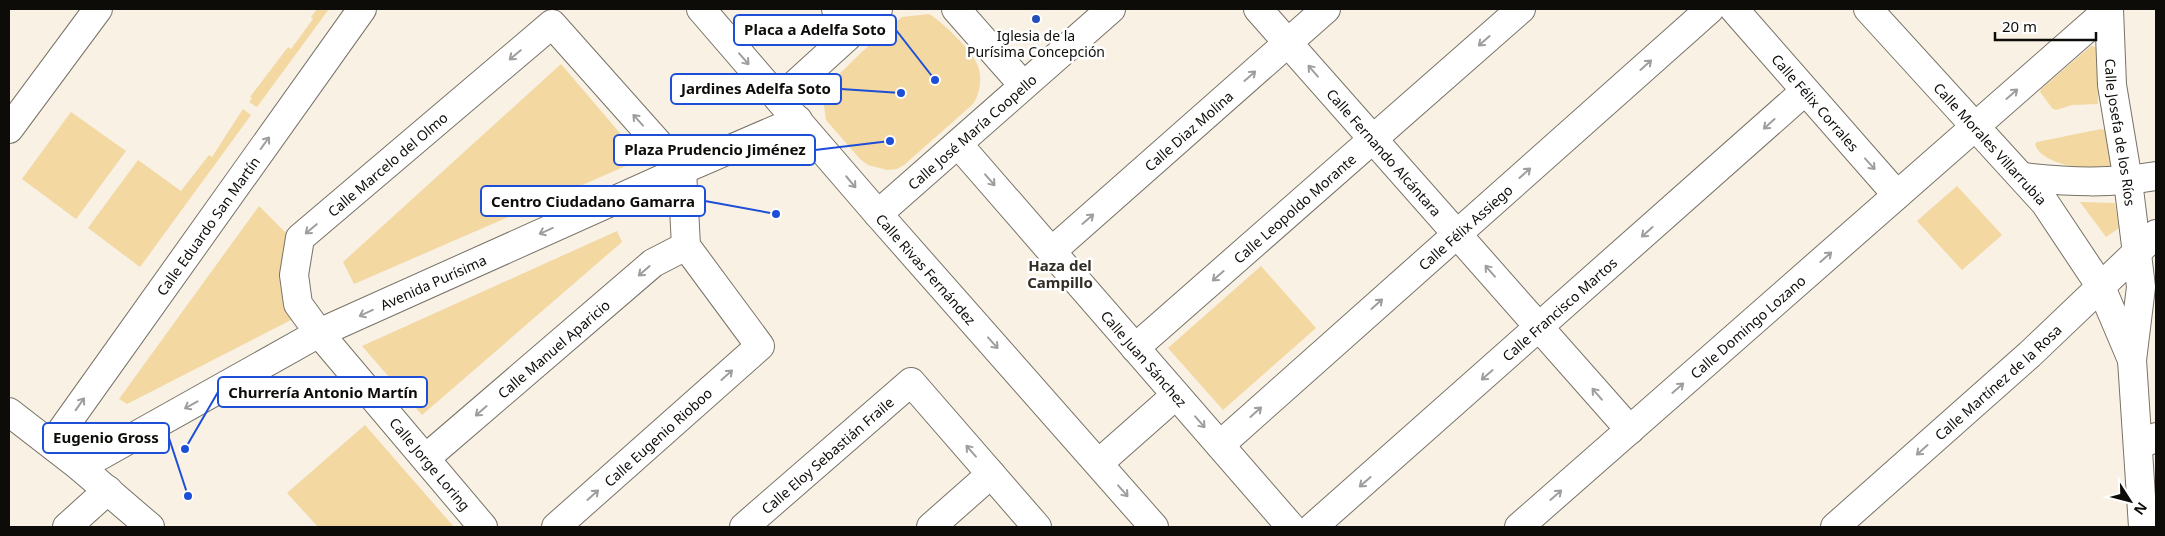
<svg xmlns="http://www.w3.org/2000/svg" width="2165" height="536" viewBox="0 0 2165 536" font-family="'Noto Sans',sans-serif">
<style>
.green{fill:#f3d8a1}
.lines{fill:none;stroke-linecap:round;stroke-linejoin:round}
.minor-casing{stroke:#787267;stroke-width:30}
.major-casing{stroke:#787267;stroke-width:30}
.minor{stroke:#fff;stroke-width:28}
.major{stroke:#fff;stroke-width:28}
.oneway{stroke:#9f9e9c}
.poi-dot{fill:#224ebc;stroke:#fff;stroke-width:2}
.labels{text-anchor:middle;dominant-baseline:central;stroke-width:5;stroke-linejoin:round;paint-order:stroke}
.poi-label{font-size:14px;fill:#0e0c08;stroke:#fff}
.street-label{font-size:14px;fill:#0e0c08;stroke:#fff}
.neighbourhood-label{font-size:15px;font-weight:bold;fill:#332e25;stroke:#fff}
.leader{fill:none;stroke:#1d4ed8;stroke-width:2}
.callout-dot{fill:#1d4ed8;stroke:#fff;stroke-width:2}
.callout{fill:#fff;stroke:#1d4ed8;stroke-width:2}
.callout-label{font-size:15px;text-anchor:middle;font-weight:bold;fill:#0e0c08}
</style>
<rect width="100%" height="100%" fill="#f8f1e4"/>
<g class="green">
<polygon points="317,9 329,9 257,107 249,102 252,98 250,97 288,47 291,49 313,19 311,17"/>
<path d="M 929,14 C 943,23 970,48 977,64 C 983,76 980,94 973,104 L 904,165 L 897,169 L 887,170 L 868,165 L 860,159 L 826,120 L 823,98 L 831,82 L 864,50 L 902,17 Z"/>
<polygon points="2091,46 2095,47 2097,49 2098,104 2072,105 2056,110 2052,108 2040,92 2041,89"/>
<polygon points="561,64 642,159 354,284 343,262"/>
<polygon points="243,109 251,115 140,267 88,228 138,160 181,191 209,155 212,157"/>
<polygon points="71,112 126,151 76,219 22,179"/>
<path d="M 2101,129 L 2105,130 L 2112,164 L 2109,169 C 2090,169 2042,167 2035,144 L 2037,142 Z"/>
<polygon points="1957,186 2002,235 1962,270 1917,221"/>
<polygon points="2080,202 2115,203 2119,228 2106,237"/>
<polygon points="259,206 287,234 281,281 291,320 127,404 119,399"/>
<polygon points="617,231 622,242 422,415 362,346"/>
<polygon points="1261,266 1316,328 1223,410 1168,348"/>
<polygon points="365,425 454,527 318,527 287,493"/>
</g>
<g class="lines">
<g class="minor-casing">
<g id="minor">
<path id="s1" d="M 701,9 L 878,214 L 1154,527"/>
<polyline points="836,9 854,29"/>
<polyline points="956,9 1023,85"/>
<path id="s2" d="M 1258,9 L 1630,430"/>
<path id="s3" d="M 1734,9 L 1897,195"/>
<path id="s4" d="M 2109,9 L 2112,85 L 2128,181 L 2137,254"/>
<polyline points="779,99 878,9"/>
<polyline points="9,129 98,9"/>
<path id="s5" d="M 958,144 L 1291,527"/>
<path d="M 2022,177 C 2069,182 2110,184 2156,176"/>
<path id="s6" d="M 878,214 L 1111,9"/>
<path id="s7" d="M 1052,251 L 1326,9"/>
<path id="s8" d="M 1135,348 L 1521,9"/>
<path id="s9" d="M 52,444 L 362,9"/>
<path id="s10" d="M 1220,445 L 1710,9"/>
<polyline points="2138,446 2156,437"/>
<path id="s11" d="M 426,458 L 653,263 L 686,246"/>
<polyline points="1099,463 1176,395"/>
<path id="s12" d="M 80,467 L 319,333 L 682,170 L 798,120"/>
<polyline points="67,527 108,490"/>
<path id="s13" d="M 483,527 L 319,333 L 298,304 L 294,275 L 300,238 L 552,24 L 682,170 L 686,246 L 760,346 L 556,527"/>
<path id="s14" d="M 744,527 L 911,382 L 1037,527"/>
<polyline points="931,527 991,474"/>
<path id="s15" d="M 1313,527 L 1805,91"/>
<path id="s16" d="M 1519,527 L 2109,9"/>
</g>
</g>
<g class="major-casing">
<g id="major">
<path id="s17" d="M 1868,9 L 2045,203 L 2101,287 L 2132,360"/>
<polyline points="2137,254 2141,287 2132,360 2143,527"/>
<polyline points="9,412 80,467 150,527"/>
<path id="s18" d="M 1835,527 L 2030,354 L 2156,234"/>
</g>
</g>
<use href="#minor" class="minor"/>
<use href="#major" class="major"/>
</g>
<defs><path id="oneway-shaft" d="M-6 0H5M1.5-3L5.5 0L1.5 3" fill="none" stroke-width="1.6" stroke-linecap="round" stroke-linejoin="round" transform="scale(1.25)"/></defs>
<g class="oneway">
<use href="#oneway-shaft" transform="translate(1484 41) rotate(139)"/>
<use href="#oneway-shaft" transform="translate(515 55) rotate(140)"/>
<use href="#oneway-shaft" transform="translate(744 59) rotate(49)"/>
<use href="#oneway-shaft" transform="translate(1646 65) rotate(-42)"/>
<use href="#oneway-shaft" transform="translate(1313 71) rotate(-131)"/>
<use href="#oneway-shaft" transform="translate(1250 76) rotate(-41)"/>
<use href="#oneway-shaft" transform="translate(2012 94) rotate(-41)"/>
<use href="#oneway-shaft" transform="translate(638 120) rotate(-132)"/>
<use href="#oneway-shaft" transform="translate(1769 124) rotate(138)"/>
<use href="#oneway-shaft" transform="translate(265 143) rotate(-54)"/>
<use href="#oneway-shaft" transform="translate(1870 164) rotate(48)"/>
<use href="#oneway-shaft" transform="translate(1525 173) rotate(-42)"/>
<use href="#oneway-shaft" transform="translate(990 180) rotate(49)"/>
<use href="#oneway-shaft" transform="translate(851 182) rotate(50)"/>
<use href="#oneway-shaft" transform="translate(1088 219) rotate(-41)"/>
<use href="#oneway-shaft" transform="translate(311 229) rotate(140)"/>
<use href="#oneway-shaft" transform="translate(546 231) rotate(156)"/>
<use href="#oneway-shaft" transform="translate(1647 232) rotate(138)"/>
<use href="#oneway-shaft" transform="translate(1826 257) rotate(-41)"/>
<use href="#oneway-shaft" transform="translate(644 271) rotate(139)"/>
<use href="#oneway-shaft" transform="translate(1490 271) rotate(-131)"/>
<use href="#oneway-shaft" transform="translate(1218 276) rotate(139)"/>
<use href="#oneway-shaft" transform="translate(1377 304) rotate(-42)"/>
<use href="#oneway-shaft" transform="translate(366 313) rotate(155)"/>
<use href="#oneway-shaft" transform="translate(993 343) rotate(48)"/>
<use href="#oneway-shaft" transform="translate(727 375) rotate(-42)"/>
<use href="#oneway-shaft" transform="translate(1487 375) rotate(139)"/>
<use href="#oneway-shaft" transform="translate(1678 388) rotate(-41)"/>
<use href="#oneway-shaft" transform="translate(1597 394) rotate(-131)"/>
<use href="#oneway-shaft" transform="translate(80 404) rotate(-55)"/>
<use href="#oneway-shaft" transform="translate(191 405) rotate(151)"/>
<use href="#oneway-shaft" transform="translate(481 411) rotate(139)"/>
<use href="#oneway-shaft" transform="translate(1256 412) rotate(-42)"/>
<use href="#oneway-shaft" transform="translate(1200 422) rotate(49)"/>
<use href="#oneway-shaft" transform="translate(1922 450) rotate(138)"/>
<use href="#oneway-shaft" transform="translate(971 451) rotate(-131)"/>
<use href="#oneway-shaft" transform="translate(1365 482) rotate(139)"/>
<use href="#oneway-shaft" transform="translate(1123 491) rotate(49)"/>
<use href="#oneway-shaft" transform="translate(593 495) rotate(-42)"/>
<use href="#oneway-shaft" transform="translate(1556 495) rotate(-41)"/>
</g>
<circle class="poi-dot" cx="1036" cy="19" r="5"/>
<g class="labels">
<g class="poi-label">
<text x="1036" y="35">Iglesia de la<tspan x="1036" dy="16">Purísima Concepción</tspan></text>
</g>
<g class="street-label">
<text stroke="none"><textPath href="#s3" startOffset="124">Calle Félix Corrales</textPath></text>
<text stroke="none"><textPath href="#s7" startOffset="182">Calle Diaz Molina</textPath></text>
<text stroke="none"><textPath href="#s6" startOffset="125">Calle José María Coopello</textPath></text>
<text stroke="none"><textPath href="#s4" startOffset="124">Calle Josefa de los Ríos</textPath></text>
<text stroke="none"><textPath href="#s17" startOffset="182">Calle Morales Villarrubia</textPath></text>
<text stroke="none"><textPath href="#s2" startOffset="191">Calle Fernando Alcántara</textPath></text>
<text stroke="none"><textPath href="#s13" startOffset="471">Calle Marcelo del Olmo</textPath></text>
<text stroke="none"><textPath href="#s8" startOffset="212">Calle Leopoldo Morante</textPath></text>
<text stroke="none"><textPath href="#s9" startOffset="268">Calle Eduardo San Martín</textPath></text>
<text stroke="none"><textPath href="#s10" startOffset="328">Calle Félix Assiego</textPath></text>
<text stroke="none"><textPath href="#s1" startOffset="344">Calle Rivas Fernández</textPath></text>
<text stroke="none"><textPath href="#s12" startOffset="399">Avenida Purísima</textPath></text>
<text stroke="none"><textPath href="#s15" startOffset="329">Calle Francisco Martos</textPath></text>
<text stroke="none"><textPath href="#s16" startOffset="304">Calle Domingo Lozano</textPath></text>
<text stroke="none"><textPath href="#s11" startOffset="168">Calle Manuel Aparicio</textPath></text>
<text stroke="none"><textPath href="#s5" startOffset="284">Calle Juan Sánchez</textPath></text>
<text stroke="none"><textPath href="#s18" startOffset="218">Calle Martínez de la Rosa</textPath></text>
<text transform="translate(658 437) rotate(-42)">Calle Eugenio Rioboo</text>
<text stroke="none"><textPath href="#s14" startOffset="110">Calle Eloy Sebastián Fraile</textPath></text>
<text transform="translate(430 464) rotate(50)">Calle Jorge Loring</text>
</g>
<g class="neighbourhood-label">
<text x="1060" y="265">Haza del<tspan x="1060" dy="17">Campillo</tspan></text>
</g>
</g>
<path class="leader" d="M935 80L896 30M901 93L841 89M890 141L815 150M776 214L705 201M185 449L218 392M188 496L169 438"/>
<g class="callout-dot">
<circle cx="935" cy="80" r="5"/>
<circle cx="901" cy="93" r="5"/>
<circle cx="890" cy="141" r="5"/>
<circle cx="776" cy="214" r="5"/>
<circle cx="185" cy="449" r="5"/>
<circle cx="188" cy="496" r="5"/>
</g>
<g class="callout">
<rect x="734" y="15" width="162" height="30" rx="5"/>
<rect x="671" y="74" width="170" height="30" rx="5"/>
<rect x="614" y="135" width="201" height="30" rx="5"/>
<rect x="481" y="186" width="224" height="30" rx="5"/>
<rect x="218" y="377" width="209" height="30" rx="5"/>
<rect x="43" y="423" width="126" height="30" rx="5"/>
</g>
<g class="callout-label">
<text x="815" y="35">Placa a Adelfa Soto</text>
<text x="756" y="94">Jardines Adelfa Soto</text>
<text x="715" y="155">Plaza Prudencio Jiménez</text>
<text x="593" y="207">Centro Ciudadano Gamarra</text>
<text x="323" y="398">Churrería Antonio Martín</text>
<text x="106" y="443">Eugenio Gross</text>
</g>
<rect width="2165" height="536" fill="none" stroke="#0e0c08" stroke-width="20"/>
<g transform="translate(2130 501) rotate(126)" stroke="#ffffff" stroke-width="4" paint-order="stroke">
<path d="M0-4L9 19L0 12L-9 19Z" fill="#0e0c08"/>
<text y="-8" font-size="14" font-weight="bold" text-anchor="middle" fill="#0e0c08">N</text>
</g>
<path d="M1995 32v8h101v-8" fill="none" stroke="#0e0c08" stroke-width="2.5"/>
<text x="2002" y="32" font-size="15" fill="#0e0c08" stroke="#ffffff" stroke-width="4" paint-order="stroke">20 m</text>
</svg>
